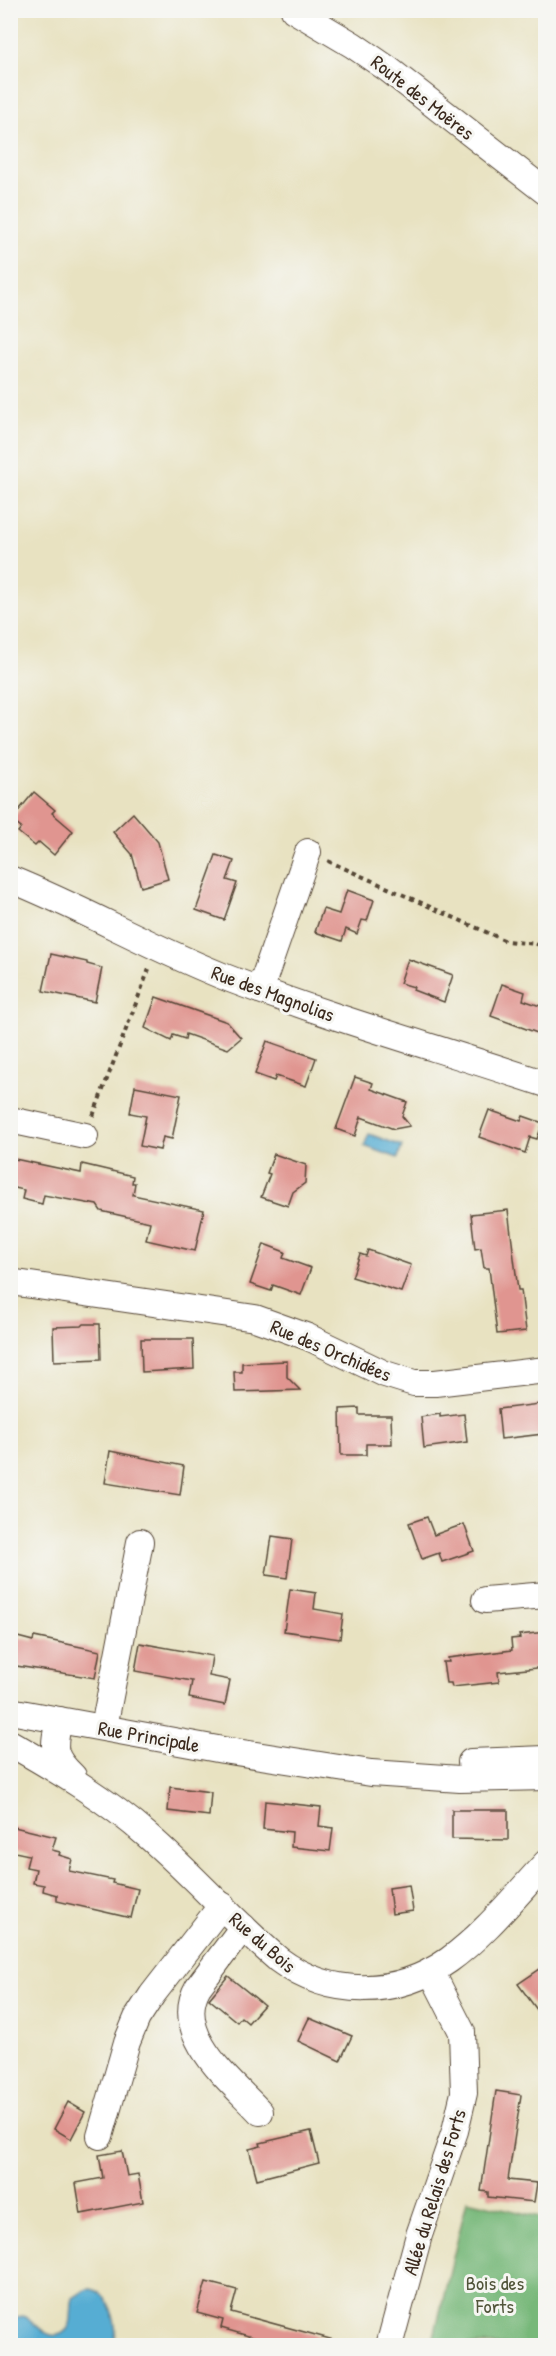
<svg xmlns="http://www.w3.org/2000/svg" width="556" height="2356" viewBox="0 0 556 2356" font-family="'Patrick Hand',sans-serif">
<style>
.forest{fill:#77b879;stroke:#59714c;stroke-width:1.5}
.water{fill:#56add3;stroke:#486c78;stroke-width:1.5}
.building{fill:#e09590}
.lines{fill:none;stroke-linecap:round;stroke-linejoin:round}
.minor-casing{stroke:#554636;stroke-width:28}
.path{stroke:#554636;stroke-width:4;stroke-dasharray:4.5 4.5;stroke-linecap:butt}
.minor{stroke:#fff;stroke-width:26}
.labels{text-anchor:middle;dominant-baseline:central;stroke-width:6;stroke-linejoin:round;paint-order:stroke}
.street-label{font-size:20px;fill:#3b2a1e;stroke:#f6f6f2}
.park-label{font-size:20px;fill:#51553a;stroke:#f6f6f2}
</style>
<rect width="100%" height="100%" fill="#f6f6f2"/>
<filter id="ink" filterUnits="userSpaceOnUse"><feTurbulence type="fractalNoise" baseFrequency=".0167" numOctaves="2"/><feDisplacementMap in="SourceGraphic" scale="12" xChannelSelector="R" yChannelSelector="G"/><feConvolveMatrix kernelMatrix="1 2 1 2 8 2 1 2 1" color-interpolation-filters="sRGB"/></filter>
<filter id="wash" filterUnits="userSpaceOnUse"><feTurbulence type="fractalNoise" baseFrequency=".008" numOctaves="4" result="noise"/><feDisplacementMap in="SourceGraphic" scale="24" xChannelSelector="R" yChannelSelector="G"/><feGaussianBlur stdDeviation="1.35" result="paint"/><feColorMatrix in="noise" values="0 0 0 0 0 0 0 0 0 0 0 0 0 0 0 0 0 1.4 0 .05"/><feComposite in="paint" operator="in"/></filter>
<g filter="url(#wash)">
<rect width="100%" height="100%" fill="#e8e2c1"/>
<polygon class="forest" points="467,2200 545,2218 545,2345 432,2345"/>
<g class="water">
<polygon points="369,1134 402,1146 398,1158 364,1146"/>
<path d="M 91,2289 C 111,2293 119,2328 114,2345 L 11,2345 L 11,2324 C 27,2300 38,2340 58,2335 C 62,2334 66,2331 69,2327 C 73,2318 70,2308 73,2298 L 85,2290 Z"/>
</g>
<g id="blocks">
<g class="building">
<polygon points="34,792 55,810 52,813 73,831 54,855 39,842 35,846 18,832 21,828 11,820"/>
<polygon points="133,813 158,842 168,879 141,887 132,854 113,832"/>
<polygon points="216,855 234,861 227,880 237,883 224,920 196,910"/>
<polygon points="347,890 374,900 367,921 362,920 357,934 346,929 342,941 315,932 323,909 339,914"/>
<polygon points="51,954 87,962 87,964 102,968 95,1002 43,991"/>
<polygon points="408,959 453,975 444,1002 413,990 414,987 400,983"/>
<polygon points="502,984 525,992 523,1000 546,1008 546,1018 540,1034 491,1016"/>
<polygon points="156,997 227,1022 241,1038 228,1049 186,1034 185,1039 173,1035 171,1041 145,1028"/>
<polygon points="267,1041 316,1058 306,1086 276,1076 274,1081 255,1074"/>
<polygon points="355,1077 373,1083 371,1089 407,1102 402,1116 410,1126 394,1129 361,1117 355,1136 336,1129"/>
<polygon points="135,1086 181,1095 172,1139 163,1137 160,1150 140,1146 146,1116 130,1113"/>
<polygon points="489,1110 521,1121 523,1116 543,1123 537,1139 530,1137 525,1153 479,1137"/>
<polygon points="274,1154 306,1165 305,1183 293,1192 288,1206 261,1197 270,1174 267,1173"/>
<polygon points="10,1158 81,1173 82,1164 133,1176 132,1183 135,1183 133,1195 204,1210 195,1251 146,1240 150,1222 101,1211 97,1205 44,1195 42,1204 22,1199 24,1190 10,1187"/>
<polygon points="508,1210 518,1290 521,1290 526,1331 497,1334 489,1268 484,1268 481,1248 475,1249 471,1214"/>
<polygon points="264,1244 285,1252 283,1258 311,1268 301,1295 273,1285 271,1291 250,1284"/>
<polygon points="368,1250 411,1265 401,1292 352,1277 360,1254 366,1256"/>
<polygon points="84,1324 100,1324 101,1359 54,1361 53,1327 82,1326"/>
<polygon points="141,1339 193,1339 194,1369 142,1372"/>
<polygon points="287,1361 287,1377 300,1390 235,1392 234,1372 242,1372 242,1363"/>
<polygon points="539,1404 543,1434 501,1439 498,1409"/>
<polygon points="359,1408 359,1415 391,1415 392,1444 366,1444 366,1455 341,1455 340,1409"/>
<polygon points="440,1414 440,1417 464,1414 467,1442 424,1448 421,1417"/>
<polygon points="110,1451 184,1466 180,1495 105,1483"/>
<polygon points="427,1517 434,1535 464,1524 474,1551 442,1562 439,1553 422,1559 409,1523"/>
<polygon points="272,1536 292,1539 287,1578 266,1575"/>
<polygon points="290,1589 316,1593 314,1609 343,1614 340,1639 284,1631"/>
<polygon points="546,1632 546,1667 498,1672 499,1682 452,1687 451,1683 446,1683 443,1662 449,1662 448,1658 512,1650 511,1639 520,1638 519,1635"/>
<polygon points="10,1635 33,1641 34,1637 100,1651 95,1678 10,1665"/>
<polygon points="140,1643 212,1656 209,1676 230,1680 225,1705 189,1698 192,1681 135,1671"/>
<polygon points="170,1787 211,1792 209,1816 168,1811"/>
<polygon points="265,1801 321,1807 319,1826 333,1828 330,1851 291,1847 292,1832 263,1829"/>
<polygon points="452,1810 508,1810 508,1840 452,1839"/>
<polygon points="10,1826 56,1837 52,1850 60,1852 59,1855 72,1859 69,1871 113,1880 112,1883 138,1889 131,1918 57,1901 57,1895 43,1891 44,1885 33,1883 36,1869 26,1867 29,1855 10,1851"/>
<polygon points="409,1885 413,1911 392,1914 389,1888"/>
<polygon points="546,1965 546,2022 518,1984"/>
<polygon points="228,1976 264,2005 248,2023 241,2017 237,2022 209,1999"/>
<polygon points="309,2018 352,2036 340,2061 298,2041"/>
<polygon points="496,2091 521,2095 508,2180 537,2183 534,2202 488,2197 488,2192 481,2191"/>
<polygon points="68,2102 85,2112 71,2139 54,2129"/>
<polygon points="311,2131 319,2163 257,2179 249,2149 261,2146 260,2143"/>
<polygon points="122,2151 127,2176 138,2174 143,2202 81,2214 76,2183 103,2178 99,2155"/>
<polygon points="206,2282 237,2290 231,2312 334,2340 333,2346 283,2346 221,2328 223,2320 197,2313"/>
</g>
</g>
</g>
<g filter="url(#ink)">
<use href="#blocks" fill-opacity="0" stroke="#554636" stroke-width="1.5"/>
<g class="lines">
<g class="minor-casing">
<g id="minor">
<polyline points="294,10 353,45 388,69 546,192"/>
<path d="M 10,879 C 85,909 155,950 230,979 C 334,1019 441,1049 546,1084"/>
<polyline points="260,990 308,852"/>
<polyline points="10,1120 85,1136"/>
<polyline points="10,1282 255,1318 308,1337 385,1374 414,1383 435,1383 546,1370"/>
<polyline points="485,1600 546,1595"/>
<polyline points="10,1711 223,1750 371,1773 460,1779 546,1777"/>
<path d="M 59,1720 C 53,1747 51,1756 73,1776"/>
<polyline points="104,1727 140,1542"/>
<path d="M 10,1743 C 59,1771 106,1799 148,1836 C 193,1875 233,1921 279,1960 C 330,1998 397,1997 449,1960 C 484,1935 516,1895 546,1863"/>
<polyline points="471,1762 546,1759"/>
<path d="M 243,1927 L 198,1987 C 171,2034 231,2081 260,2112"/>
<polyline points="100,2136 127,2042 137,2018 152,1995 222,1905"/>
<polyline points="389,2346 419,2235 455,2131 464,2093 462,2032 431,1971"/>
</g>
</g>
<g class="path">
<polyline points="328,861 506,941 546,945"/>
<polyline points="93,1116 149,969"/>
</g>
<use href="#minor" class="minor"/>
</g>
</g>
<g class="labels">
<g class="street-label">
<text transform="translate(423 97) rotate(38)">Route des Moëres</text>
<text transform="translate(273 993) rotate(20)">Rue des Magnolias</text>
<text transform="translate(331 1350) rotate(23)">Rue des Orchidées</text>
<text transform="translate(149 1736) rotate(10)">Rue Principale</text>
<text transform="translate(263 1942) rotate(41)">Rue du Bois</text>
<text transform="translate(434 2192) rotate(-73)">Allée du Relais des Forts</text>
</g>
<g class="park-label">
<text x="495" y="2282">Bois des<tspan x="495" dy="23">Forts</tspan></text>
</g>
</g>
<rect width="556" height="2356" fill="none" stroke="#f6f6f2" stroke-width="36"/>
</svg>
